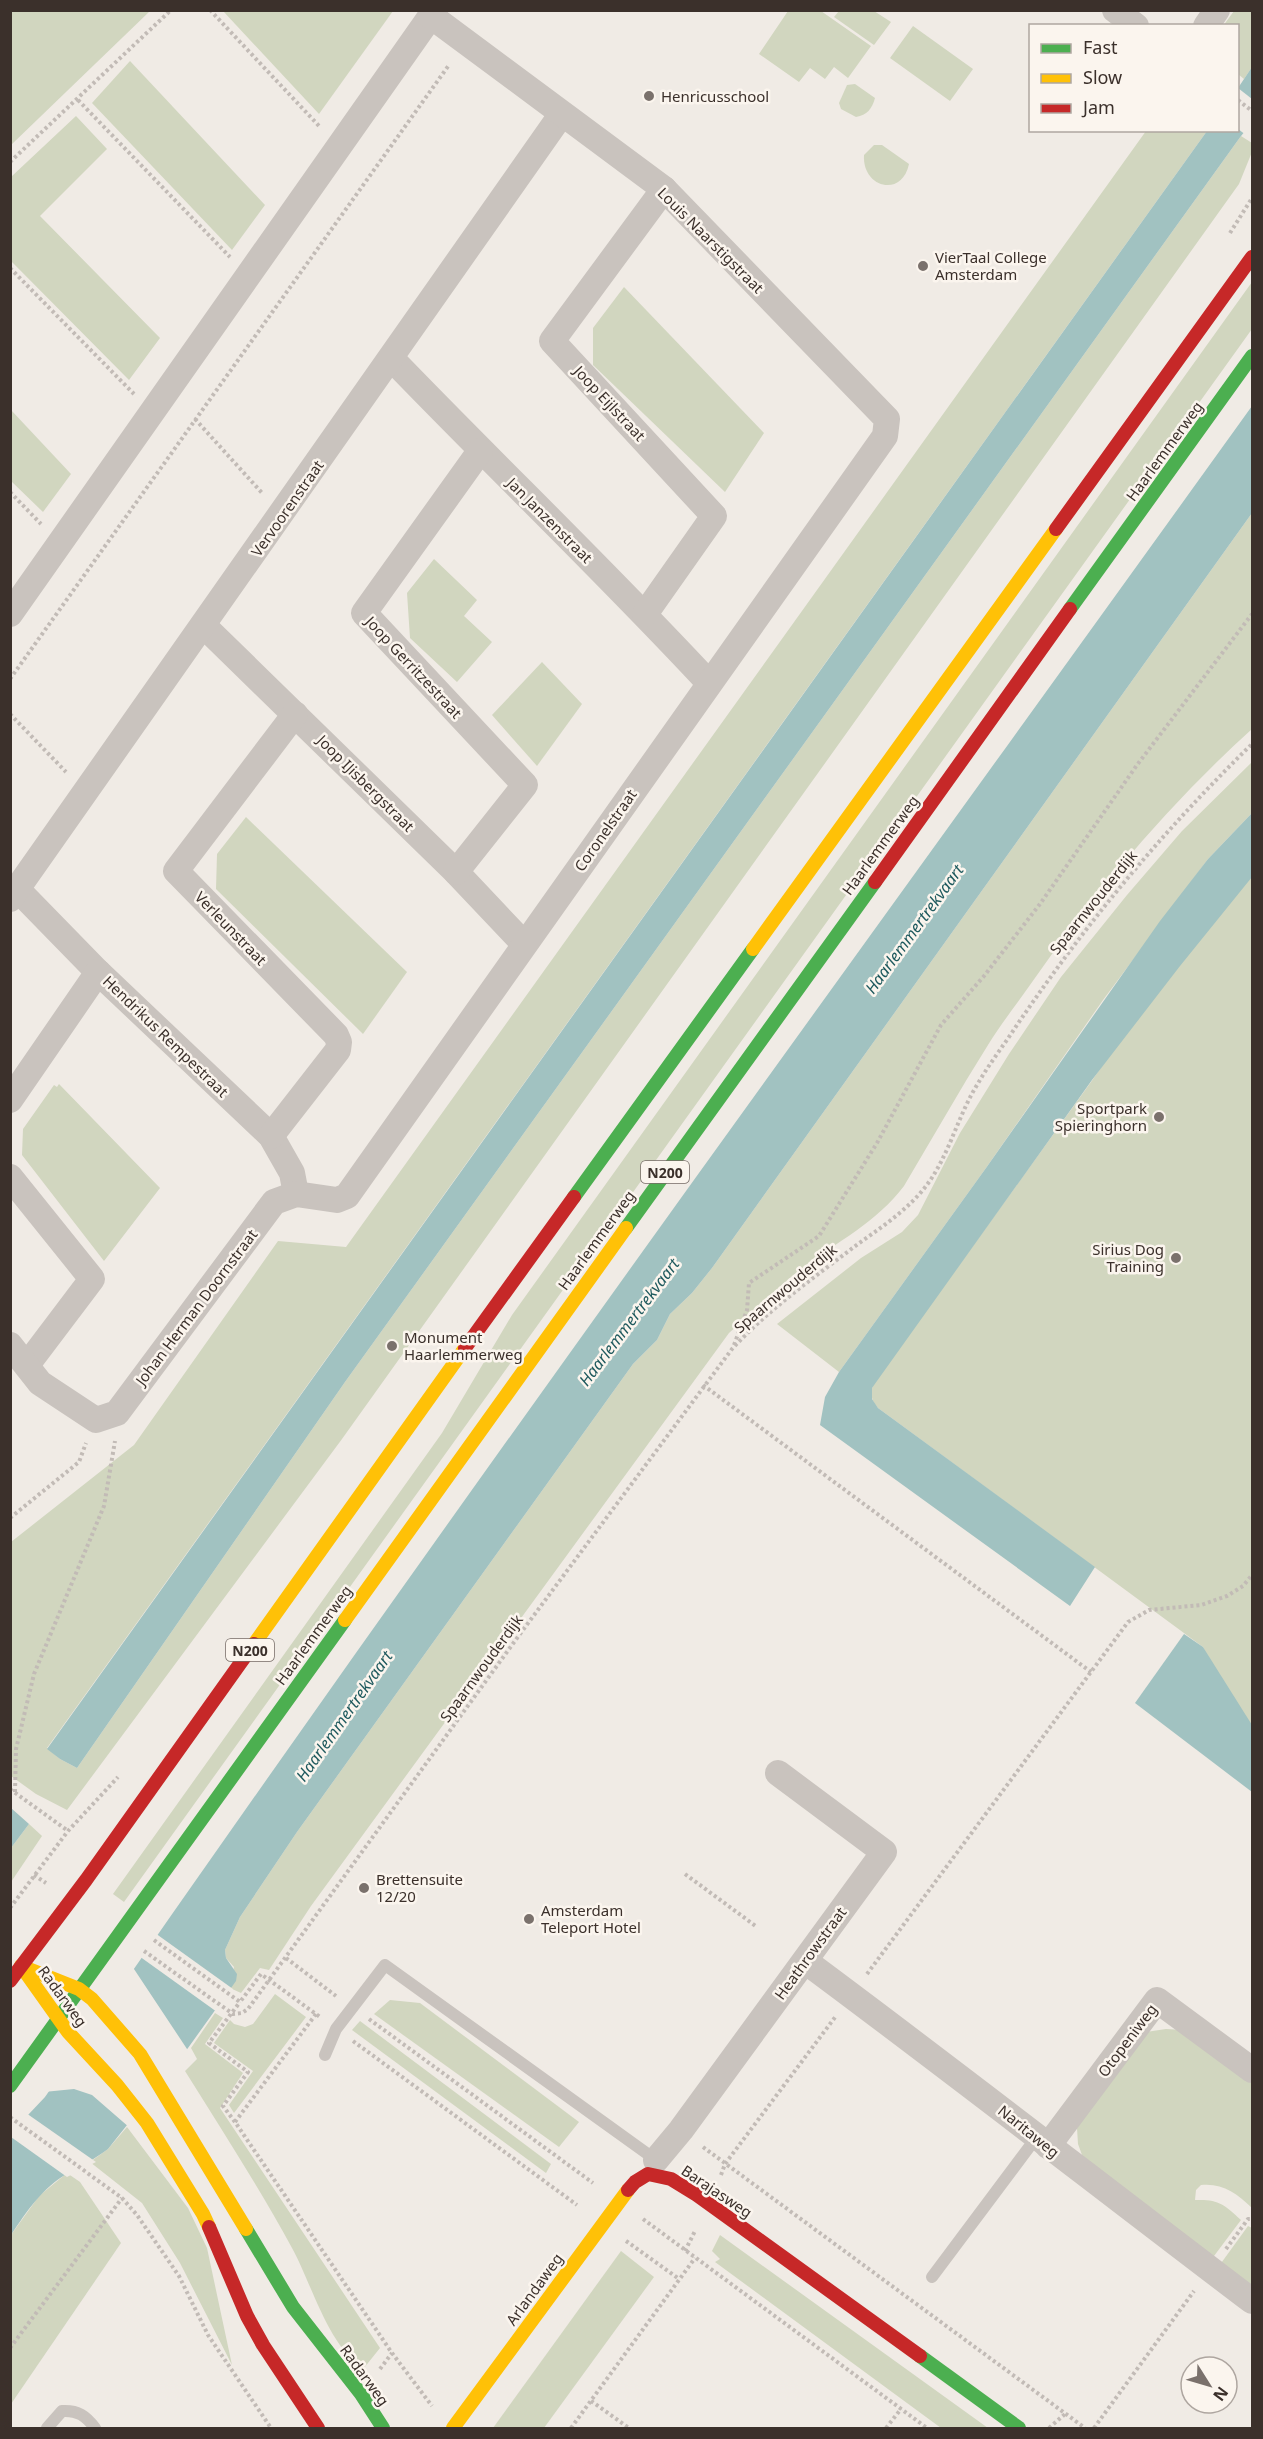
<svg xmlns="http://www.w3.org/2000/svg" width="1263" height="2439" viewBox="0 0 1263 2439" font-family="'Noto Sans',sans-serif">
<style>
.green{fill:#d1d6bf}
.water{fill:#a1c2c1}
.pier{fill:#f0ebe5}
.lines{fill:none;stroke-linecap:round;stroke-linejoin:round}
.path{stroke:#c2bbb6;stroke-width:4;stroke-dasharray:3 3;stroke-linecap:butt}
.lane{stroke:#c9c3be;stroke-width:12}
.street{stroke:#c9c3be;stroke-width:26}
.fast{stroke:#4caf50;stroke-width:14}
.slow{stroke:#ffc107;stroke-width:14}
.jam{stroke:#c62828;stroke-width:14}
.poi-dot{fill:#7a716c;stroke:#fbf5ee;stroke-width:2}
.labels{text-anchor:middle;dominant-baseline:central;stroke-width:5;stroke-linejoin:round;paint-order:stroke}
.shield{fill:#fbf5ee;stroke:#756b66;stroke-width:1.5}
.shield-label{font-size:14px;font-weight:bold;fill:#3b302b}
.poi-label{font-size:15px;fill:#3b302b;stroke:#fbf5ee;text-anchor:start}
.street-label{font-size:15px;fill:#3b302b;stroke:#fbf5ee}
.water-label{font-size:16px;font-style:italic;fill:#1f5a5e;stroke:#fbf5ee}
</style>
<rect width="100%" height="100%" fill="#f0ebe5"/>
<g class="green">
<polygon points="11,10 150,10 150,11 11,145"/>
<polygon points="223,11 393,11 319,114"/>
<polygon points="788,11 821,11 871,46 848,78 834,67 825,79 810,68 799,82 759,54"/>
<polygon points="839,11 874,11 891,22 874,45 834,17"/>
<polygon points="1234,11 1252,11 1252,67 1244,79 1238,74 1238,26 1223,26"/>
<polygon points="913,26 973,69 950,101 890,58"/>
<polygon points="130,61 265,205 232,250 92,103"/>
<path d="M 855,84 L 875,98 C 872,109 867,115 856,117 L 841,109 L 839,103 L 847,85 Z"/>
<polygon points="76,116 107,149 40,216 160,338 129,380 11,261 11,177"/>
<polygon points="1146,131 1207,131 47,1748 60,1759 77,1768 345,1382 1241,136 1252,143 1252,152 1239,184 342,1439 67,1810 36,1794 11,1776 11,1542 134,1445 278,1241 346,1247"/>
<path d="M 874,145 L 882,145 L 909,164 C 902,198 862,188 864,155 Z"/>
<polygon points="1252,282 1252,329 124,1902 113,1894 442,1433 512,1315"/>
<polygon points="624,287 764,433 725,492 593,365 593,328"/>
<polygon points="11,410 71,474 43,512 11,481"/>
<path d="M 1252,513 L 1252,729 C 1168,805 1095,892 1030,985 C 1016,1005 1001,1024 988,1045 C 959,1091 932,1139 904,1186 C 877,1222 837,1242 801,1269 C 776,1288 753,1312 729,1333 L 311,1906 L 269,1970 L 260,1968 L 241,1993 L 230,1988 L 234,1967 L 226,1958 L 225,1950 L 240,1917 L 297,1832 L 633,1364 L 657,1340 L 670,1314 L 692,1293 L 712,1268 Z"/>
<polygon points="434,559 477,600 464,616 492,642 457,682 410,638 407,593"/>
<polygon points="542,662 582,704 537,766 492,715"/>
<polygon points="1252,762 1252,813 1208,859 1103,1000 986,1168 839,1372 777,1324 861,1258 902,1232 918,1215 960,1133 1009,1054 1061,977 1127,895 1182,831"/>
<polygon points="246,817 407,972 363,1034 216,889 217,854"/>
<path d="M 1252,849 L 1252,1759 L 1203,1647 L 878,1408 C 871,1400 869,1393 874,1383 L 1091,1082 Z"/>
<polygon points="59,1084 160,1188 104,1261 22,1155 23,1129 54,1085 57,1087"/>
<polygon points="29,1824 42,1836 11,1882 11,1848"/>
<polygon points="275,1994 306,2017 234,2113 229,2105 253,2071 214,2043 230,2020 234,2024 245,2027 253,2024"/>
<polygon points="390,2000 420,2003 579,2122 559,2147 374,2014"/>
<path d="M 215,2013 L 223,2018 L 205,2044 L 243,2073 L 220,2108 L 380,2348 L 364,2368 C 329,2349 311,2282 292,2248 C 259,2187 221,2129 185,2071 L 197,2059 L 191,2048 Z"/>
<polygon points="360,2021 551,2164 546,2173 352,2030"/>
<path d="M 1166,2029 L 1183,2030 L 1252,2078 L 1252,2208 C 1236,2193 1223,2183 1201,2185 L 1196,2190 L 1195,2200 C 1218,2199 1224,2204 1241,2220 L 1211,2260 L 1085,2163 L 1078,2144 L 1077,2128 L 1146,2032 Z"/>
<polygon points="127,2127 188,2208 207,2248 232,2365 180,2263 142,2203 90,2162 108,2149"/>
<polygon points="67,2173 80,2182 121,2243 11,2404 11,2235 39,2196"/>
<polygon points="1248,2226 1252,2228 1252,2290 1219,2266"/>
<polygon points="720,2235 988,2428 941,2428 715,2262 720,2259 712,2251"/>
<polygon points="621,2251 654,2277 544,2428 493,2428"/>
</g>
<g class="water">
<polygon points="1252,67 1252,123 1241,136 345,1382 77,1768 60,1759 47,1749 1207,131 1238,130 1238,88"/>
<path d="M 1252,406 L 1252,513 L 712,1268 L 692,1293 L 670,1314 L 657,1340 L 633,1364 L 297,1832 L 240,1917 L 225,1950 L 226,1958 L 237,1974 L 236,1981 L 188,2048 L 108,2149 C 95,2159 82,2165 68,2173 C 42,2188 27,2211 11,2235 L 11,2140 L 28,2115 L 45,2097 C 439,1527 848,968 1252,406 Z"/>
<polygon points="1252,813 1252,877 1180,966 1092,1080 872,1388 872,1399 878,1408 1095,1567 1070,1606 820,1425 825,1397 839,1372 986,1168 1160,921 1208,859"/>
<polygon points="1184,1634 1203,1647 1252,1725 1252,1792 1135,1703"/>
<polygon points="11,1808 29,1824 11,1848"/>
</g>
<g class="pier">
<polygon points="1238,88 1252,99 1252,128 1246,135 1238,129"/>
<polygon points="155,1933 233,1989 217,2012 139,1956"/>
<polygon points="132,1966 189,2052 130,2128 92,2095 74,2089 44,2092"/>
<polygon points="26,2113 96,2162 67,2177 11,2137"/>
</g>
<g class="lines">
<g class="path">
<polyline points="210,10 320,127"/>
<polyline points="78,100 230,257"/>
<polyline points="1238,100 1252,111"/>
<polyline points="10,162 171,10"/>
<polyline points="1230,233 1252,198"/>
<polyline points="10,268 134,394"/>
<polyline points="195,419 263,494"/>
<polyline points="10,492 41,524"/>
<polyline points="10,679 449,65"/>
<polyline points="10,714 66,772"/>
<polyline points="734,1345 747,1310 749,1283 819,1236 877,1143 941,1025 984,976 1040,904 1137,765 1252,614"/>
<polyline points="703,1385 1091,1672"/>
<polyline points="10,1518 79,1462 86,1443"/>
<polyline points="10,1789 68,1831"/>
<polyline points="15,1792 16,1749 34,1674 104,1506 115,1441"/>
<polyline points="685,1874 757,1927"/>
<polyline points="34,1875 46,1883"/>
<polyline points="10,1908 68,1831 118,1777"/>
<polyline points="154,1940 240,2002 261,1974 320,2017"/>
<path d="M 144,1951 L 233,2014 L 242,2013 L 248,2009 L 520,1634 L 732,1349 C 768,1310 812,1279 854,1247 C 880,1228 910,1209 929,1182 C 950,1152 958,1116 977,1085 C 989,1064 1004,1045 1017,1025 C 1087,922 1163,831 1252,744"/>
<polyline points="286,1958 336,1996"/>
<polyline points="867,1974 1128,1622 1149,1610 1201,1605 1227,1596 1243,1586 1252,1575"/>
<polyline points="316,2014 235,2122 392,2353 432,2406"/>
<polyline points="369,2019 593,2183"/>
<polyline points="353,2041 577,2205"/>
<polyline points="10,2117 122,2198 137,2215 179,2276 208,2335 271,2428"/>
<polyline points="235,2122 223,2106 248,2072 209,2043 240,2002"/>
<polyline points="703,2147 1085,2428"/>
<polyline points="721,2175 725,2164 836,2016"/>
<polyline points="643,2219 927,2428"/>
<polyline points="626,2241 679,2279"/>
<polyline points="1226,2249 1248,2219 1252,2219"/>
<polyline points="685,2251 695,2231"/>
<polyline points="10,2348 122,2198"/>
<polyline points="380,2369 392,2353"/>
<polyline points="591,2401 629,2428"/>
<polyline points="571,2428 695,2258"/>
<polyline points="886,2428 901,2409"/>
<polyline points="1049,2428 1065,2414"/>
<polyline points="1094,2428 1194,2291"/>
</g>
<g class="lane">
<polyline points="325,2055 336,2029 385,1965 656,2160 654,2163"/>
<polyline points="932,2277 1036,2138"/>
<path d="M 47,2428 L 62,2411 C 78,2410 86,2416 95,2428"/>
</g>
<g class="street">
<polyline points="1115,10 1136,26"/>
<polyline points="1206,26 1217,10"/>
<path d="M 391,358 C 496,467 606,572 709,683"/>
<polyline points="10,614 435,10"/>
<polyline points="645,614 714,516 552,341 664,189"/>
<polyline points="204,626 456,872 524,944"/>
<polyline points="456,872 525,785 364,613 480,451"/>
<polyline points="18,890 98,972 271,1136 292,1173 296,1194"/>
<polyline points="10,899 561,115"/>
<polyline points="10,1100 98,972"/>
<polyline points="271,1136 338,1050 339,1042 336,1035 176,871 295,714"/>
<polyline points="10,1177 92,1279 27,1365"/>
<polyline points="10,1345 40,1383 96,1420 117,1413 274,1202 296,1194 337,1200 347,1196 885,436 887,419 664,189 431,16"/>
<path d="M 805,1961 C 956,2073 1103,2188 1252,2301"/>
<polyline points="1048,2146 1157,2000 1252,2070"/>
<polyline points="656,2160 681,2130 884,1852 778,1773"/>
</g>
<g class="fast">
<polyline points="1070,609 1252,356"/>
<polyline points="574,1197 753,949"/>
<polyline points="626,1228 875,882"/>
<polyline points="10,2086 345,1620"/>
<polyline points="246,2229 293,2307 361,2394 383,2428"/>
<polyline points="920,2356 1019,2428"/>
</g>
<g class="slow">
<polyline points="753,949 1056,529"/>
<polyline points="345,1620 626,1228"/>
<polyline points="254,1644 465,1348"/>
<polyline points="21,1966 79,1989 92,1999 140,2054 246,2229"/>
<polyline points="21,1966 68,2032 117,2085 147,2123 203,2214 209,2227"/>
<polyline points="453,2428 628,2190"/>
</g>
<g class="jam">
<polyline points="1056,529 1252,257"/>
<polyline points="875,882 1070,609"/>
<polyline points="465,1348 574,1197"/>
<polyline points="10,1981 86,1880 254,1644"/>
<polyline points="628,2190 635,2182 648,2174 671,2179 697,2195 920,2356"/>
<polyline points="209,2227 247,2316 263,2345 318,2428"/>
</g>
</g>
<g class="poi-dot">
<circle cx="649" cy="96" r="6"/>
<circle cx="923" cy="266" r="6"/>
<circle cx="1159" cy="1117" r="6"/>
<circle cx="1176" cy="1258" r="6"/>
<circle cx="392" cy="1346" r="6"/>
<circle cx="364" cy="1888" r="6"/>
<circle cx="529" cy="1919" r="6"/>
</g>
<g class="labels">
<g class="shield">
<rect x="641" y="1161" width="48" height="22" rx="4.5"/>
<rect x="226" y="1639" width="48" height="22" rx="4.5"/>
</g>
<g class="shield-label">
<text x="665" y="1172">N200</text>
<text x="250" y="1650">N200</text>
</g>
<g class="poi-label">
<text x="661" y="96">Henricusschool</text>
<text x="935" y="257">VierTaal College<tspan x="935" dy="17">Amsterdam</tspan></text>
<text x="1147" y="1108" text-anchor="end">Sportpark<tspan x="1147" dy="17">Spieringhorn</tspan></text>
<text x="1164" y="1249" text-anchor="end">Sirius Dog<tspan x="1164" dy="17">Training</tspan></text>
<text x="404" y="1337">Monument<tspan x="404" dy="17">Haarlemmerweg</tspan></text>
<text x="376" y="1879">Brettensuite<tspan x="376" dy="17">12/20</tspan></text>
<text x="541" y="1910">Amsterdam<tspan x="541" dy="17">Teleport Hotel</tspan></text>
</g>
<g class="street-label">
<text transform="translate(711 240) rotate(45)">Louis Naarstigstraat</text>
<text transform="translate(610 403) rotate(47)">Joop Eijlstraat</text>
<text transform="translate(1164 451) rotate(-54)">Haarlemmerweg</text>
<text transform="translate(287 508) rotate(-55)">Vervoorenstraat</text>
<text transform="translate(550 520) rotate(45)">Jan Janzenstraat</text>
<text transform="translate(414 667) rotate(47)">Joop Gerritzestraat</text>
<text transform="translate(366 783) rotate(45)">Joop IJisbergstraat</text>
<text transform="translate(605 830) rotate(-55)">Coronelstraat</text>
<text transform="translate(880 845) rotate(-54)">Haarlemmerweg</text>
<text transform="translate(1093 902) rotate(-51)">Spaarnwouderdijk</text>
<text transform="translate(231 928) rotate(46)">Verleunstraat</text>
<text transform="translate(166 1036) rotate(44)">Hendrikus Rempestraat</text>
<text transform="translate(596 1240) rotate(-54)">Haarlemmerweg</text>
<text transform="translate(785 1288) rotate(-40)">Spaarnwouderdijk</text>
<text transform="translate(196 1307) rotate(-53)">Johan Herman Doornstraat</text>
<text transform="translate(313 1635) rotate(-54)">Haarlemmerweg</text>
<text transform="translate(481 1668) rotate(-54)">Spaarnwouderdijk</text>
<text transform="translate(810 1953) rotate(-54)">Heathrowstraat</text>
<text transform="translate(63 1996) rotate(54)">Radarweg</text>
<text transform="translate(1127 2040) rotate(-53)">Otopeniweg</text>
<text transform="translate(1029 2131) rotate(39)">Naritaweg</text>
<text transform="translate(717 2191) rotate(34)">Barajasweg</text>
<text transform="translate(534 2289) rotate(-54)">Arlandaweg</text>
<text transform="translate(365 2375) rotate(54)">Radarweg</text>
</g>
<g class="water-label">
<text transform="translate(914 929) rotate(-54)">Haarlemmertrekvaart</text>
<text transform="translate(629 1322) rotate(-53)">Haarlemmertrekvaart</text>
<text transform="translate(344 1716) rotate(-55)">Haarlemmertrekvaart</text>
</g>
</g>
<rect width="1263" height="2439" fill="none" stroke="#3b302b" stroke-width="24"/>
<rect x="1029" y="24" width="210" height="108" fill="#fbf5ee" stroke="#aea6a0" stroke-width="1.5"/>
<rect x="1041" y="44" width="30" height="9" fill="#4caf50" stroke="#aea6a0" stroke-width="1.5"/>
<text x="1083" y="54" font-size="18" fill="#3b302b">Fast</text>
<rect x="1041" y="74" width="30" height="9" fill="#ffc107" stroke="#aea6a0" stroke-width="1.5"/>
<text x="1083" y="84" font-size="18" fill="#3b302b">Slow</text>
<rect x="1041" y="104" width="30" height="9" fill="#c62828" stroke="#aea6a0" stroke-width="1.5"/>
<text x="1083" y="114" font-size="18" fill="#3b302b">Jam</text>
<g transform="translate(1209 2385) rotate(127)"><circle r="28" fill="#fbf5ee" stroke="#aea6a0" stroke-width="1.5"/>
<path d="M0-4.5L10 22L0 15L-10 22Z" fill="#7a716c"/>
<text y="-9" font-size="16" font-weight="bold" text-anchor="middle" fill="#3b302b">N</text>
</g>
</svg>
